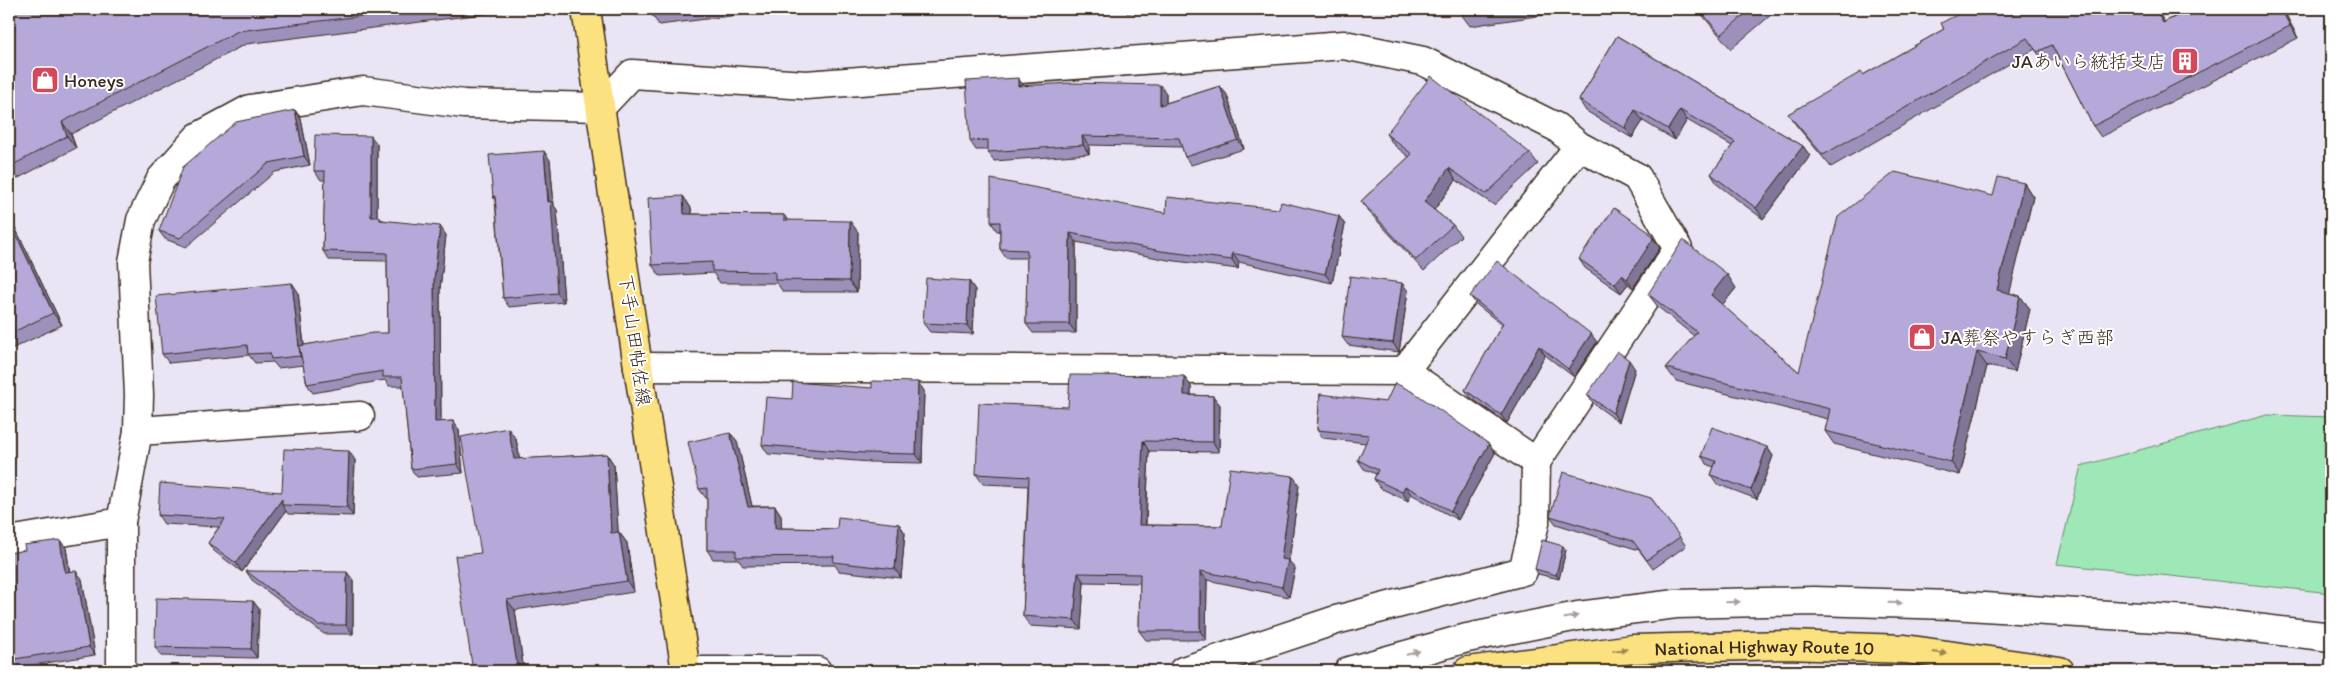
<svg xmlns="http://www.w3.org/2000/svg" width="2340" height="680" viewBox="0 0 2340 680" font-family="Itim,'Klee One',sans-serif">
<style>
.green{fill:#9ee8b7;stroke:#6c896a}
.lines{fill:none;stroke-linecap:round;stroke-linejoin:round}
.minor-casing{stroke:#3b2a1e;stroke-width:31}
.major-casing{stroke:#3b2a1e;stroke-width:31}
.highway-casing{stroke:#3b2a1e;stroke-width:31}
.minor{stroke:#fff;stroke-width:28}
.major{stroke:#fbe180;stroke-width:28}
.highway{stroke:#fbe180;stroke-width:28}
.wall{fill:#9c91bb;stroke:#3b2a1e}
.shaded-wall{fill:#7f7698;stroke:#3b2a1e}
.building{fill:#b5a9d9;stroke:#3b2a1e}
.oneway{fill:#a79f9a}
.oneway2{fill:#9b864f}
.labels{text-anchor:middle;dominant-baseline:central;stroke-width:4;stroke-linejoin:round;paint-order:stroke}
.poi-label{font-size:19px;fill:#3b2a1e;stroke:#fff;text-anchor:start}
.street-label{font-size:19px;fill:#3b2a1e;stroke:#fff}
</style>
<rect width="100%" height="100%" fill="#e9e5f4"/>
<filter id="ink" filterUnits="userSpaceOnUse"><feTurbulence type="fractalNoise" baseFrequency=".02" numOctaves="2"/><feDisplacementMap in="SourceGraphic" scale="10" xChannelSelector="R" yChannelSelector="G"/><feConvolveMatrix kernelMatrix="1 2 1 2 8 2 1 2 1" color-interpolation-filters="sRGB"/></filter>
<g filter="url(#ink)">
<polygon class="green" points="2267,415 2331,417 2331,593 2057,564 2081,466"/>
<g class="lines">
<g class="minor-casing">
<g id="minor">
<polyline points="638,367 1404,371 1579,146"/>
<polyline points="138,431 360,416"/>
<polyline points="9,541 121,522 138,431 139,395 133,262 141,220 161,179 198,137 250,109 363,91 464,104 601,107 632,74 806,85 1344,45 1423,61 1556,127 1579,146 1637,177 1678,249 1536,462 1404,371"/>
<polyline points="121,671 121,522"/>
<polyline points="686,671 817,671"/>
<polyline points="1183,671 1336,620 1523,571 1535,523 1536,462"/>
<polyline points="1349,671 1467,638 1578,616 1676,604 1814,601 1952,605 2189,620 2331,637"/>
</g>
</g>
<g class="major-casing">
<polyline id="major" points="586,9 638,367 686,671"/>
</g>
<g class="highway-casing">
<g id="highway">
<path id="s1" d="M 1468,671 L 1633,649 L 1787,645 L 1905,649 L 2060,671"/>
</g>
</g>
<use href="#minor" class="minor"/>
<use href="#major" class="major"/>
<use href="#highway" class="highway"/>
</g>
<g class="wall">
<polygon points="9,9 515,9 515,10 246,44 71,134 76,148 9,183"/>
<polygon points="650,9 785,9 659,25 650,12"/>
<polygon points="1124,9 1159,9 1127,13"/>
<polygon points="1461,9 1584,9 1470,26 1461,14"/>
<polygon points="1697,9 1778,9 1731,49"/>
<polygon points="1968,9 2157,9 2164,22 2190,9 2283,9 2298,38 2101,137 2093,126 2058,57 2045,64 2035,49 1831,167 1796,125 1788,114 1863,75 1944,29"/>
<polygon points="1617,36 1803,146 1810,156 1763,219 1718,185 1711,174 1732,146 1687,120 1675,140 1643,121 1632,138 1586,111 1579,100"/>
<polygon points="1024,86 1166,93 1166,103 1220,86 1227,95 1244,149 1191,165 1185,157 1182,147 1089,145 1089,154 994,161 988,152 988,150 976,150 970,141"/>
<polygon points="295,110 301,119 310,165 275,172 186,247 165,239 159,231"/>
<polygon points="1386,134 1530,153 1538,164 1494,205 1456,180 1434,210 1453,225 1461,236 1424,271 1369,212 1361,201 1409,157 1394,145"/>
<polygon points="377,144 377,217 383,220 446,235 440,289 441,422 453,421 459,430 463,473 417,477 411,469 403,386 389,386 385,380 313,393 307,384 303,365 278,368 273,362 255,363 249,355 169,363 162,354 292,283 298,292 304,345 388,333 387,261 329,260 323,251 325,180 321,180 314,171"/>
<polygon points="550,160 554,206 557,210 564,302 509,307 503,298 495,200 493,197"/>
<polygon points="2024,183 2033,197 2009,293 2020,296 2030,309 2015,372 1987,366 1960,475 1834,444 1825,431 1828,419 1676,381 1666,368 1694,336 1658,307 1648,294 1736,288 1722,305 1799,372 1993,196"/>
<polygon points="683,196 691,208 692,214 784,215 788,220 858,232 857,292 783,292 777,283 720,283 713,273 660,276 652,265"/>
<polygon points="1166,213 1339,216 1345,225 1332,283 1239,262 1238,269 1168,260 1076,242 1076,333 1033,333 1026,324 1027,258 1006,258 1000,249 1000,231 997,231 991,222"/>
<polygon points="9,215 62,325 9,350"/>
<polygon points="1655,240 1660,248 1633,288 1628,284 1621,293 1585,268 1579,259"/>
<polygon points="969,281 975,290 973,334 930,332 923,323"/>
<polygon points="1408,291 1399,352 1348,345 1342,337"/>
<polygon points="1470,296 1597,342 1574,377 1545,355 1507,423 1471,398 1465,390 1502,325 1476,304"/>
<polygon points="1635,369 1619,422 1594,404 1587,395"/>
<polygon points="918,382 924,391 922,463 870,462 768,454 762,445 792,399"/>
<polygon points="1191,386 1191,395 1213,396 1220,405 1219,452 1149,451 1146,525 1222,526 1299,485 1289,561 1295,569 1289,597 1207,580 1206,640 1146,640 1139,631 1140,583 1084,582 1081,629 1030,626 1023,616 1028,486 983,484 976,474 1068,407"/>
<polygon points="1320,394 1495,453 1458,520 1411,494 1408,501 1380,488 1374,479 1376,474 1364,469 1358,460 1366,443 1323,438 1317,430"/>
<polygon points="730,433 737,441 752,506 775,506 781,515 781,528 837,529 899,524 905,533 901,578 839,571 835,565 743,566 738,559 713,559 707,550 707,498 706,498 699,489"/>
<polygon points="516,439 520,459 607,454 614,465 618,532 619,532 627,543 634,592 515,610 524,671 473,671 481,553"/>
<polygon points="1767,447 1773,456 1757,499 1717,484 1711,475 1714,467 1708,465 1701,456"/>
<polygon points="355,460 353,516 288,514 286,511 242,572 214,551 208,543 219,527 164,524 158,515 282,492"/>
<polygon points="1651,498 1686,546 1653,569 1639,550 1556,524 1550,516"/>
<polygon points="66,548 70,572 82,579 95,655 9,669 9,553"/>
<polygon points="1566,550 1559,579 1538,574 1535,569"/>
<polygon points="246,571 353,580 353,634 324,634 252,580"/>
<polygon points="253,601 259,609 257,658 161,656 155,647"/>
</g>
<g class="shaded-wall">
<polygon points="2155,9 2157,9 2171,34 2163,23"/>
<polygon points="2281,9 2283,9 2298,38 2290,26"/>
<polygon points="1018,78 1024,86 1018,86"/>
<polygon points="1160,85 1166,93 1166,113 1160,105"/>
<polygon points="1220,86 1227,95 1244,149 1238,140"/>
<polygon points="295,110 301,119 310,165 304,156"/>
<polygon points="1635,110 1643,121 1632,138 1625,128"/>
<polygon points="1680,110 1687,120 1675,140 1668,129"/>
<polygon points="62,122 71,134 76,148 67,136"/>
<polygon points="371,136 377,144 377,225 371,217"/>
<polygon points="1082,136 1089,145 1089,154 1083,145"/>
<polygon points="1803,146 1810,156 1763,219 1756,208"/>
<polygon points="544,151 550,160 554,206 557,210 564,302 557,293"/>
<polygon points="1449,168 1456,180 1432,213 1424,202"/>
<polygon points="2024,183 2033,197 2007,304 1997,290"/>
<polygon points="683,196 691,208 692,225 684,214"/>
<polygon points="9,215 62,325 53,313 9,220"/>
<polygon points="1339,216 1345,225 1332,283 1325,274"/>
<polygon points="850,221 858,232 857,292 849,281"/>
<polygon points="440,226 446,235 440,289 441,431 435,422 434,280"/>
<polygon points="1649,232 1660,248 1633,288 1627,279"/>
<polygon points="1070,233 1076,242 1076,333 1069,324"/>
<polygon points="1232,253 1239,262 1238,269 1232,260"/>
<polygon points="1727,274 1736,288 1720,308 1711,295"/>
<polygon points="1622,275 1628,284 1621,293 1615,284"/>
<polygon points="969,281 975,290 973,334 967,325"/>
<polygon points="292,283 298,292 306,365 300,356"/>
<polygon points="1402,283 1408,291 1399,352 1393,343"/>
<polygon points="2020,296 2030,309 2015,372 2005,359"/>
<polygon points="1591,334 1597,342 1574,377 1568,369"/>
<polygon points="1539,346 1545,355 1507,423 1501,415"/>
<polygon points="1977,352 1987,366 1960,475 1951,462"/>
<polygon points="1629,360 1635,369 1619,422 1613,413"/>
<polygon points="1184,376 1191,386 1191,405 1184,395"/>
<polygon points="918,382 924,391 922,463 916,454"/>
<polygon points="1213,396 1220,405 1219,452 1213,442"/>
<polygon points="453,421 459,430 463,473 457,464"/>
<polygon points="508,428 516,439 522,470 514,459"/>
<polygon points="730,433 737,441 754,515 748,507"/>
<polygon points="1143,441 1149,451 1145,534 1139,525"/>
<polygon points="1489,444 1495,453 1458,520 1451,511"/>
<polygon points="1767,447 1773,456 1757,499 1751,490"/>
<polygon points="349,451 355,460 353,516 347,507"/>
<polygon points="607,454 614,465 619,544 611,533"/>
<polygon points="1293,476 1299,485 1289,561 1295,569 1289,597 1282,587 1281,559"/>
<polygon points="1405,486 1411,494 1408,501 1402,492"/>
<polygon points="282,499 282,505 286,511 242,572 236,563"/>
<polygon points="775,506 781,515 782,537 775,528"/>
<polygon points="899,524 905,533 901,578 895,569"/>
<polygon points="619,532 627,543 634,592 627,581"/>
<polygon points="60,540 66,548 71,581 65,572"/>
<polygon points="1563,546 1566,550 1559,579 1556,575"/>
<polygon points="76,571 82,579 95,655 89,647"/>
<polygon points="1200,571 1207,580 1206,640 1200,631"/>
<polygon points="347,572 353,580 353,634 346,625"/>
<polygon points="1078,573 1084,582 1081,629 1074,620"/>
<polygon points="507,600 515,610 524,671 518,671"/>
<polygon points="253,601 259,609 257,658 251,649"/>
</g>
<g class="building">
<polygon points="9,9 419,9 238,31 62,122 67,136 9,167"/>
<polygon points="650,9 679,9 650,12"/>
<polygon points="1461,9 1494,9 1461,14"/>
<polygon points="1699,9 1751,9 1721,35"/>
<polygon points="1968,9 2155,9 2163,23 2190,9 2281,9 2290,26 2093,126 2052,45 2037,52 2027,38 1823,155 1788,114 1861,72 1863,75 1944,29 1941,23"/>
<polygon points="1617,36 1803,146 1756,208 1711,174 1735,142 1680,110 1668,129 1635,110 1625,128 1579,100"/>
<polygon points="1431,76 1530,153 1486,194 1449,168 1424,202 1453,225 1416,260 1361,201 1412,154 1386,134"/>
<polygon points="1018,78 1018,86 1072,83 1160,85 1160,105 1220,86 1238,140 1185,157 1179,138 1082,136 1083,145 988,152 988,140 970,141 966,81"/>
<polygon points="295,110 304,156 269,163 180,238 159,231 183,167 236,122"/>
<polygon points="315,135 371,136 371,217 380,217 380,220 440,226 434,280 435,422 453,421 457,464 411,469 402,377 383,377 383,371 307,384 299,346 373,333 388,333 387,253 323,251 325,171 314,171"/>
<polygon points="544,151 548,202 551,201 557,293 503,298 495,196 493,197 489,155"/>
<polygon points="1895,172 1993,196 1998,177 2024,183 1997,290 2020,296 2005,359 1977,352 1951,462 1825,431 1830,409 1666,368 1697,332 1648,294 1683,240 1727,274 1711,295 1799,372 1838,217"/>
<polygon points="991,179 1166,213 1167,197 1279,209 1281,202 1339,216 1325,274 1232,253 1232,260 1161,251 1070,233 1069,324 1026,324 1027,250 1000,249 1000,222 991,222"/>
<polygon points="683,196 684,214 784,215 784,220 850,221 849,281 775,280 775,272 712,271 712,262 652,265 648,198"/>
<polygon points="1614,208 1649,232 1653,239 1627,279 1622,275 1615,284 1579,259"/>
<polygon points="9,220 53,313 9,334"/>
<polygon points="1497,261 1591,334 1568,369 1539,346 1501,415 1465,390 1503,323 1470,296"/>
<polygon points="1350,276 1402,283 1393,343 1342,337"/>
<polygon points="926,278 969,281 967,325 923,323"/>
<polygon points="292,283 300,356 271,359 270,353 248,354 247,345 162,354 156,296"/>
<polygon points="1617,351 1629,360 1613,413 1587,395"/>
<polygon points="1070,375 1184,376 1184,395 1213,396 1213,442 1143,441 1139,525 1222,526 1230,468 1293,476 1281,559 1288,560 1282,587 1200,571 1200,631 1139,631 1140,574 1078,573 1074,620 1023,616 1029,477 976,474 979,403 1068,407"/>
<polygon points="872,381 918,382 916,454 864,453 762,445 766,397 792,399 793,382 872,388"/>
<polygon points="1395,383 1415,393 1489,444 1451,511 1405,486 1402,492 1374,479 1378,470 1358,460 1369,435 1317,430 1320,394 1386,402"/>
<polygon points="1712,427 1767,447 1751,490 1711,475 1716,461 1701,456"/>
<polygon points="508,428 514,459 607,454 611,533 619,532 627,581 507,600 518,671 473,671 455,556 481,553 461,437"/>
<polygon points="730,433 748,507 775,506 775,528 837,529 838,517 899,524 895,569 833,562 834,556 736,557 736,550 707,550 707,488 699,489 688,442"/>
<polygon points="284,449 349,451 347,507 282,505 282,499 236,563 208,543 225,519 158,515 160,483 282,492"/>
<polygon points="1563,472 1651,498 1680,537 1647,560 1633,541 1550,516"/>
<polygon points="60,540 65,572 76,571 89,647 9,660 9,553 25,550 24,545"/>
<polygon points="1542,540 1563,546 1556,575 1535,569"/>
<polygon points="246,571 347,572 346,625 318,625"/>
<polygon points="156,598 253,601 251,649 155,647"/>
</g>
<defs><path id="oneway-solid" d="M-6-.8H1V-3.2L6.5 0L1 3.2V.8H-6Z" transform="scale(1.25)"/></defs>
<g class="oneway">
<use href="#oneway-solid" transform="translate(1733 602) rotate(-1)"/>
<use href="#oneway-solid" transform="translate(1895 603) rotate(2)"/>
<use href="#oneway-solid" transform="translate(1571 617) rotate(-11)"/>
<use href="#oneway-solid" transform="translate(1413 653) rotate(-16)"/>
</g>
<g class="oneway2">
<use href="#oneway-solid" transform="translate(1620 650) rotate(-7)"/>
<use href="#oneway-solid" transform="translate(1940 653) rotate(8)"/>
</g>
</g>
<defs>
<g id="building-square" transform="scale(1.4375)"><rect x="-9" y="-9" width="18" height="18" rx="4" fill="#d1495b" stroke="#fff"/><path d="M-4-6H4V6H1V3H-1V6H-4ZM-2.5-4.3h1.7v1.8h-1.7ZM.8-4.3h1.7v1.8H.8ZM-2.5-1h1.7V.8h-1.7ZM.8-1h1.7V.8H.8Z" fill="#fff"/></g>
<g id="shop-square" transform="scale(1.4375)"><rect x="-9" y="-9" width="18" height="18" rx="4" fill="#d1495b" stroke="#fff"/><path d="M-5-2.5h2.3a2.7 3.5 0 0 1 5.4 0H5L5.5 6h-11ZM-1.5-2.5h3a1.5 2.3 0 0 0-3 0Z" fill="#fff"/></g>
</defs>
<g fill-rule="evenodd">
<use href="#building-square" x="2185" y="61"/>
<use href="#shop-square" x="45" y="80"/>
<use href="#shop-square" x="1922" y="337"/>
</g>
<g class="labels">
<g class="poi-label">
<text x="2166" y="61" text-anchor="end">JAあいら統括支店</text>
<text x="64" y="80">Honeys</text>
<text x="1941" y="337">JA葬祭やすらぎ西部</text>
</g>
<g class="street-label">
<text transform="translate(635 340) rotate(82)">下手山田帖佐線</text>
<text stroke="none"><textPath href="#s1" startOffset="298">National Highway Route 10</textPath></text>
</g>
</g>
<rect width="2340" height="680" fill="none" stroke="#fff" stroke-width="30"/>
<rect x="15" y="15" width="2310" height="650" fill="none" stroke="#3b2a1e" stroke-width="2" filter="url(#ink)"/>
</svg>
